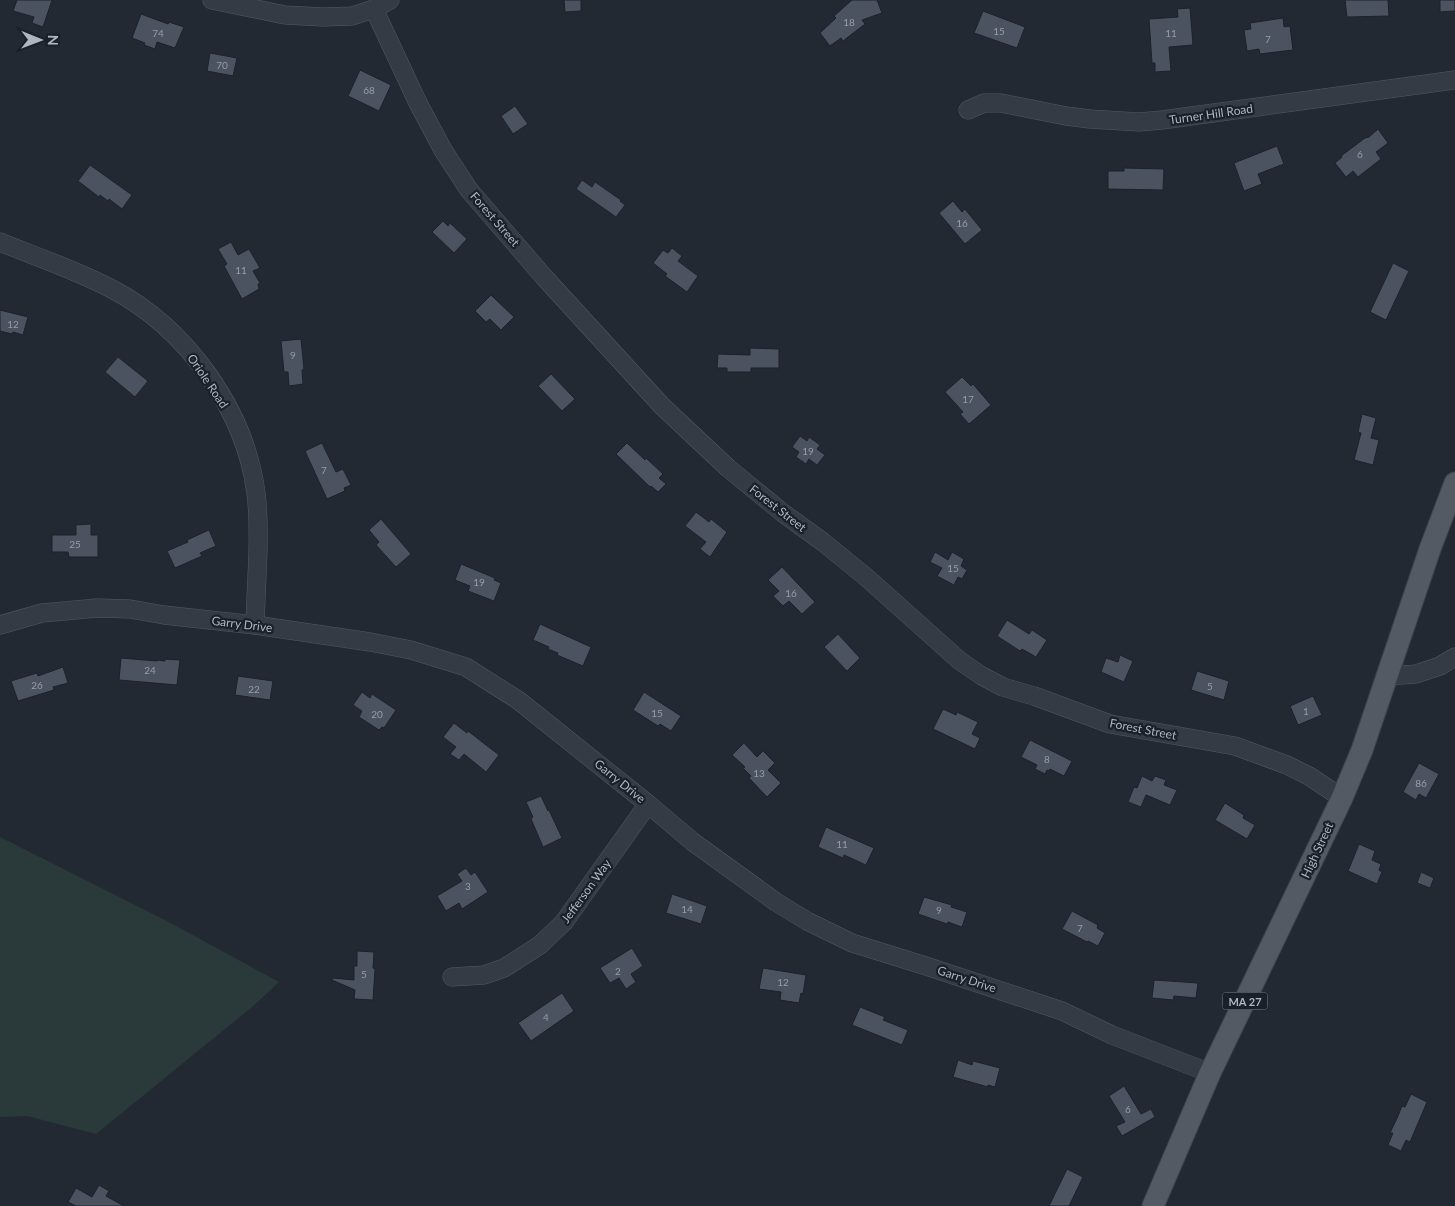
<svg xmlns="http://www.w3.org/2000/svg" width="1455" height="1206" viewBox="0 0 1455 1206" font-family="Lato,sans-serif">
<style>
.green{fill:#2a3a3a}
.building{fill:#4a535f;stroke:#1c222b}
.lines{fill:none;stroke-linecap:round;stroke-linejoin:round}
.minor-casing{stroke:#525962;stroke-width:19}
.major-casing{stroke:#3e444e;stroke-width:23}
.minor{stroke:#353b44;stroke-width:18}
.major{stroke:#535a64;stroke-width:21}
.labels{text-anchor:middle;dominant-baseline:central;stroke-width:4.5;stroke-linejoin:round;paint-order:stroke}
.number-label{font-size:10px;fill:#969da8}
.shield{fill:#1a2029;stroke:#828993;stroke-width:1}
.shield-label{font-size:11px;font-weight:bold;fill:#afb6c1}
.street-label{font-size:12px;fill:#afb6c1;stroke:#1a2029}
</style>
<rect width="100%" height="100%" fill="#222933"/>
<polygon class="green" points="0,837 165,920 279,982 252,1007 96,1134 27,1116 0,1117"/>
<g class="building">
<polygon points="17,0 52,0 43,27 32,23 34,17 13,11"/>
<polygon points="564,0 581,0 581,11 565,12"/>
<polygon points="852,0 877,0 882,13 862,20 865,24 843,41 841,38 830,46 820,33 836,18 834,16"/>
<polygon points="1345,0 1388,0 1389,16 1347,17"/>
<polygon points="1440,0 1455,0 1455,11 1440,12"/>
<polygon points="1190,8 1193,45 1169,47 1171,71 1155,72 1155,63 1152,63 1149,19 1178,17 1177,9"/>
<polygon points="983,11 1025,27 1017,48 974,33"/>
<polygon points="141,14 168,24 169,22 184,27 175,48 157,42 155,49 144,45 145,43 132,38"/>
<polygon points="1283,18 1284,27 1290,26 1293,50 1260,54 1259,49 1247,51 1244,30 1251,29 1250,23"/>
<polygon points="210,53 237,58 233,76 207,71"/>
<polygon points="360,70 391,85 379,111 348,96"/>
<polygon points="515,106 528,124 513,134 501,116"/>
<polygon points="1378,129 1388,143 1376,152 1381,159 1358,177 1353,171 1346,177 1335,163 1342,157 1341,156 1365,138 1369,137"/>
<polygon points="1277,146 1284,164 1258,174 1262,184 1244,191 1234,163"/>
<polygon points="90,165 132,195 122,209 109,199 108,201 100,195 99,197 78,181"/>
<polygon points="1124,168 1164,169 1163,190 1108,189 1108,171 1124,171"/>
<polygon points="582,180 592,187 595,182 621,200 620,201 625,205 616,217 576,189"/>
<polygon points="953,201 962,212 965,209 982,230 965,244 939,213"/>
<polygon points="443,221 448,226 450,223 467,239 454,253 432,232"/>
<polygon points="231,242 238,255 249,249 260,268 253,271 260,283 258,284 259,289 242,299 224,266 227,264 218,249"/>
<polygon points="672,248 682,256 678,261 698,276 687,292 665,276 667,274 653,263 663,250 668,253"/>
<polygon points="1393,263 1409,271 1386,320 1370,312"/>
<polygon points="491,295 514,317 501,330 490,319 486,322 475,311"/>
<polygon points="0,310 28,317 23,335 13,332 12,334 0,331"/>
<polygon points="301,339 304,369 302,370 303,384 289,386 288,372 284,372 281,341"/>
<polygon points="750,348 779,349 779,368 751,368 751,372 727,372 727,368 717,368 718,354 750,355"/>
<polygon points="118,357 148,381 135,397 105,372"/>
<polygon points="551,374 575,399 562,411 538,386"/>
<polygon points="962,377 971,386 973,384 991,405 969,424 960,414 963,412 945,392"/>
<polygon points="1362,414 1376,418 1371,438 1379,440 1373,465 1354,460 1361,433 1358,432"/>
<polygon points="800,436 807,441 809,437 820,445 817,449 825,455 817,465 809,459 806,464 796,457 799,452 792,447"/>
<polygon points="322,443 336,472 343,469 351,485 344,488 345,491 327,499 305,451"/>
<polygon points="627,443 645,460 646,458 663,474 659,478 666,484 658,492 651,486 650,487 616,454"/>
<polygon points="696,512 709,522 711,519 727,532 710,557 700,549 706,542 685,526"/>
<polygon points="381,519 411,554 396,567 376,545 379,542 369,530"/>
<polygon points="91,524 91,535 98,535 98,557 69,557 68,552 52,552 52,535 76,535 76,525"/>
<polygon points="209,530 216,546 200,553 202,556 175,568 167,551 188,542 187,540"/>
<polygon points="935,552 948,560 952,552 964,559 961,566 967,570 962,579 958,577 954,585 937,576 942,568 930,562"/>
<polygon points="461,564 495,578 494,580 501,583 494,601 468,591 470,586 455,580"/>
<polygon points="782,567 815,602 802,614 789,601 783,606 773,596 779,591 768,580"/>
<polygon points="1007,620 1029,634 1032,630 1047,640 1036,657 1022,649 1020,651 997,636"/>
<polygon points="540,624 591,647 583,666 557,655 558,653 548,649 549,647 533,640"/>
<polygon points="838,634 860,658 847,671 824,647"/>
<polygon points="1120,655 1133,661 1124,682 1101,672 1106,658 1118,662"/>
<polygon points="121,658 157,661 157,660 165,661 165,659 180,660 177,685 119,680"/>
<polygon points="63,667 68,683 53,687 54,690 18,701 11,681 37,673 38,676"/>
<polygon points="1197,671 1229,681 1224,700 1191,690"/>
<polygon points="238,676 273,681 270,700 235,695"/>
<polygon points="362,692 370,698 372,694 396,710 384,728 382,727 379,730 359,717 362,711 353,705"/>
<polygon points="644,692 681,716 671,731 660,724 658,726 633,710"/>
<polygon points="1313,696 1322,715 1298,725 1290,706"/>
<polygon points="943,709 956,715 957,712 978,722 972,734 980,738 975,749 933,729"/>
<polygon points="454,723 467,733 468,731 499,755 486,772 464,754 459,760 450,754 456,747 443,737"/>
<polygon points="1030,740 1072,761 1064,776 1050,769 1049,771 1047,770 1045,774 1035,769 1037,765 1021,757"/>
<polygon points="744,743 757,757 763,751 775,763 768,770 781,783 767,797 749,778 751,776 743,768 745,767 732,755"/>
<polygon points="1419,763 1439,774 1426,798 1419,794 1416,800 1403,792"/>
<polygon points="1142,776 1152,781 1155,776 1166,780 1164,785 1177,790 1170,805 1146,795 1141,807 1128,802 1134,787 1137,788"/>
<polygon points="541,796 548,811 549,810 562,838 543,847 531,819 533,817 526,802"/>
<polygon points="1225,803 1244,815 1243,818 1255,825 1247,839 1215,820"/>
<polygon points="826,827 874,848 866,865 844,855 843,858 818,847"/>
<polygon points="1359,844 1375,851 1372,860 1381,864 1379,870 1382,872 1377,884 1348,871"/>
<polygon points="466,868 471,875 475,872 488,892 462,909 459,903 446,911 437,896 462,881 457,874"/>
<polygon points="1421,872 1434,878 1430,888 1417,883"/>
<polygon points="672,894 707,906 701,924 666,913"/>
<polygon points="924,897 952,905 951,907 967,912 962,927 948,922 947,924 918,914"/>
<polygon points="1072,911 1098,925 1097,928 1105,933 1098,946 1088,941 1087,942 1062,929"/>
<polygon points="632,948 643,966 631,974 636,982 626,989 619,978 610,983 600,968"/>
<polygon points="357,951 374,952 373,968 375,969 373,1000 354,999 355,990 332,980 333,978 354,980 354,966 357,966"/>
<polygon points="763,968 806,975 803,994 801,993 799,1003 780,1000 781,992 759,989"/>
<polygon points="1154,980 1198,983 1196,998 1174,996 1173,1000 1152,998"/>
<polygon points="562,993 574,1011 531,1041 518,1023"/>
<polygon points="860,1007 885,1017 883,1020 908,1030 902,1045 852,1025"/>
<polygon points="958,1060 972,1065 973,1061 1000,1068 995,1087 988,1085 988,1087 953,1077"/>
<polygon points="1124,1086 1141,1114 1151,1109 1155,1117 1122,1136 1116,1126 1125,1122 1109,1096"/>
<polygon points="1411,1094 1427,1102 1410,1142 1406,1140 1401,1151 1388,1145 1393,1133 1390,1133 1398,1116 1402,1106 1405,1107"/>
<polygon points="1067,1169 1083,1177 1069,1206 1049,1206"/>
<polygon points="99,1185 109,1191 106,1196 124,1206 76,1206 68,1202 76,1188 92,1197"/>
</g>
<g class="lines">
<g class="minor-casing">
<g id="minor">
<polyline points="212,0 285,15 323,17 352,16 374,9 390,0"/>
<polyline points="374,9 418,103 443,150 469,190 544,277 662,406 728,468 783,513 823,542 866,577 960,661 982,676 1003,687 1034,696 1110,724 1235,746 1287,765 1309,776 1342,798"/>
<polyline points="968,110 984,103 1001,103 1066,116 1090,119 1139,122 1162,120 1455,80"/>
<path d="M 0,242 C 37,257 76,270 112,289 C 186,328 245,409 256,493 C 261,535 256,582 255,625"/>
<polyline points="0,625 42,613 97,608 130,609 164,615 255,625 370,642 411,650 466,667 518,700 648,804 693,842 776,902 807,921 852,943 926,966 1062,1011 1112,1035 1210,1073"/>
<polyline points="1387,676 1416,674 1440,666 1455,657"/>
<polyline points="452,977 484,975 504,968 540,945 564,922 648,804"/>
</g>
</g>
<g class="major-casing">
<polyline id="major" points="1153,1206 1210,1073 1342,798 1362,750 1430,549 1455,483"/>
</g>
<use href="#minor" class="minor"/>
<use href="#major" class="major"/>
</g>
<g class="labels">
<g class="number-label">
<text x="849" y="22">18</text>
<text x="999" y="31">15</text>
<text x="158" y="33">74</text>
<text x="1171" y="33">11</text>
<text x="1268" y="39">7</text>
<text x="222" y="65">70</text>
<text x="369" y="90">68</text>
<text x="1360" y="154">6</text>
<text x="962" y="223">16</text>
<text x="241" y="270">11</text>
<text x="13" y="324">12</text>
<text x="293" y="355">9</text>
<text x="968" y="399">17</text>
<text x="808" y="451">19</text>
<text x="324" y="470">7</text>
<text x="75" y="544">25</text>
<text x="953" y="568">15</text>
<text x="479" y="582">19</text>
<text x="791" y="593">16</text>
<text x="150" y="670">24</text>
<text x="37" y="685">26</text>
<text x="1210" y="686">5</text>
<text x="254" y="689">22</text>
<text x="1306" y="711">1</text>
<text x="657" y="713">15</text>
<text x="377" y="714">20</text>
<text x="1047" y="759">8</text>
<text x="759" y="773">13</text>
<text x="1421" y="783">86</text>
<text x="842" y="844">11</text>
<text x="468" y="886">3</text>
<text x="687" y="909">14</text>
<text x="939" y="910">9</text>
<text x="1080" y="928">7</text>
<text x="618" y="971">2</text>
<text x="364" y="974">5</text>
<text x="783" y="982">12</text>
<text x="546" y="1017">4</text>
<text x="1128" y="1109">6</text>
</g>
<rect class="shield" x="1222.5" y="992.5" width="45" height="17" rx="4"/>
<g class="shield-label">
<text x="1245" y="1001">MA 27</text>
</g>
<g class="street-label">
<text transform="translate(1211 114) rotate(-8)">Turner Hill Road</text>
<text transform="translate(495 219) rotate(49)">Forest Street</text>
<text transform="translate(208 381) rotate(56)">Oriole Road</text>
<text transform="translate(778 508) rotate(38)">Forest Street</text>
<text transform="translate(242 624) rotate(7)">Garry Drive</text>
<text transform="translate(1143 729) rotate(11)">Forest Street</text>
<text transform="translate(620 781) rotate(39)">Garry Drive</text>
<text transform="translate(1317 850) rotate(-65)">High Street</text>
<text transform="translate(586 891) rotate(-54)">Jefferson Way</text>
<text transform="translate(967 979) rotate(18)">Garry Drive</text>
</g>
</g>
<g transform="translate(40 40) rotate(91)" stroke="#1a2029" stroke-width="4" paint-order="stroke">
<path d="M0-4L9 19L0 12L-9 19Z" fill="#afb6c1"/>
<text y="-8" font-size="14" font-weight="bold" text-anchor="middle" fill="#afb6c1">N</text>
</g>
</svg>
